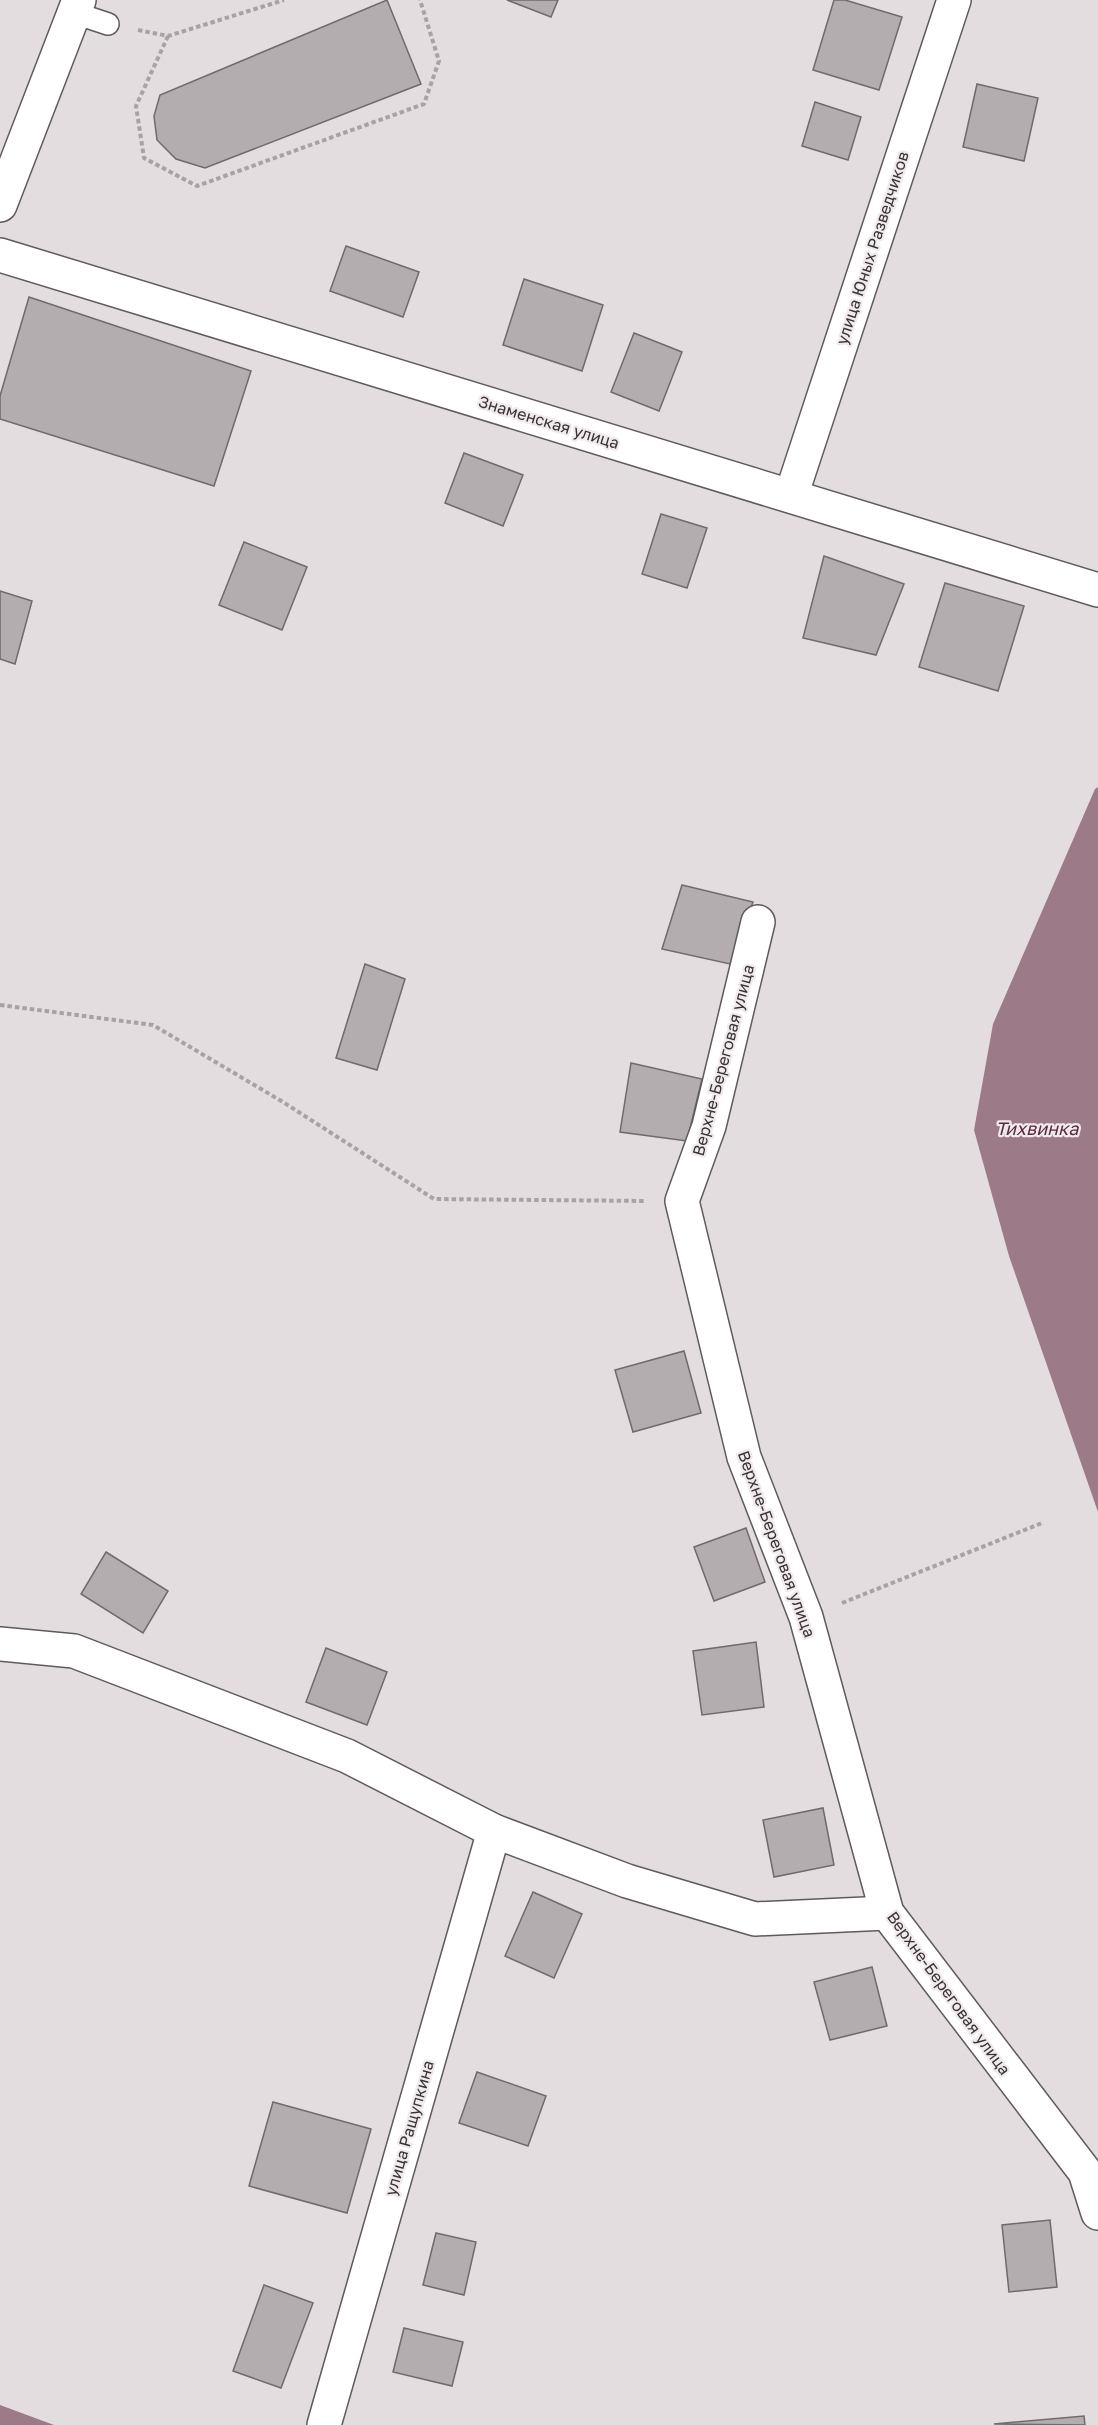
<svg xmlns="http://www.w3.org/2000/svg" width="1098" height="2425" viewBox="0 0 1098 2425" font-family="'Golos Text',sans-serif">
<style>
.water{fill:#9d7a88}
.building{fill:#b4adaf;stroke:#706a6c;stroke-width:1.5}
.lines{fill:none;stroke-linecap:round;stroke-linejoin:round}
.service-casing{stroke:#5f5a5c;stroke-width:24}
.minor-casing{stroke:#5f5a5c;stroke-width:36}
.path{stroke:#a8a2a4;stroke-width:4;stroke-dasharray:4.5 3;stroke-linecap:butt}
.service{stroke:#fff;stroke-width:21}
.minor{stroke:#fff;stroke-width:33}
.labels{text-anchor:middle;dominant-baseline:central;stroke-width:4.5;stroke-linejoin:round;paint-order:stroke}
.street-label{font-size:16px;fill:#363334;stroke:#f1eaed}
.water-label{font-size:18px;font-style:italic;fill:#5a2940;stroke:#f1eaed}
</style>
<rect width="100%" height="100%" fill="#e4dde0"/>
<g class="water">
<polygon points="1098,787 1098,1512 1009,1256 974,1130 993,1024 1095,789"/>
<polygon points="0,2405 54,2425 0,2425"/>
</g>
<g class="building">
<polygon points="387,0 421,84 205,168 176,159 157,140 154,116 160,95"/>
<polygon points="507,0 558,0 551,17"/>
<polygon points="834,0 845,0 902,17 879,90 813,70"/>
<polygon points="977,84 1038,98 1024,161 963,147"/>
<polygon points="815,102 861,117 848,160 802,146"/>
<polygon points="346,246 419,272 403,317 330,291"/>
<polygon points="524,279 603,305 582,371 503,345"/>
<polygon points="29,297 251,371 214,486 0,419 0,396"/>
<polygon points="634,333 682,352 659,411 611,392"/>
<polygon points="464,453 523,475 503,526 445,503"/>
<polygon points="661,514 707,528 687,588 642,574"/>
<polygon points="244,542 307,567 282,630 219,605"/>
<polygon points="824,556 904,584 876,655 803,638"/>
<polygon points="945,583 1024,606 998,691 919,667"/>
<polygon points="0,591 32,601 15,664 0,659"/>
<polygon points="682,885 753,902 730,964 662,949"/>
<polygon points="365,964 405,979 377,1070 336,1058"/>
<polygon points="631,1063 702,1079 687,1141 620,1132"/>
<polygon points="684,1351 701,1413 633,1432 615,1370"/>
<polygon points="746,1528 765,1582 714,1601 694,1547"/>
<polygon points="106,1552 168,1591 143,1633 81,1594"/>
<polygon points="756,1642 764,1707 702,1715 693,1651"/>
<polygon points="326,1648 387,1672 367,1725 306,1702"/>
<polygon points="823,1808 834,1865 774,1877 763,1820"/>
<polygon points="533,1892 582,1914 554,1978 505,1956"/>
<polygon points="872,1967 887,2026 830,2040 814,1982"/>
<polygon points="477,2072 546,2096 528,2146 459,2123"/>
<polygon points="273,2102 371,2129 347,2213 249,2186"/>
<polygon points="1050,2220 1057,2287 1009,2292 1002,2225"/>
<polygon points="436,2233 476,2242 464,2295 423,2285"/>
<polygon points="264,2285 313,2303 281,2388 233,2371"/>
<polygon points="404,2328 463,2342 452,2386 393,2372"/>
<polygon points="1084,2416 1085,2425 994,2424"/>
</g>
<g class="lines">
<g class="service-casing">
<polyline id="service" points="75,13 108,24"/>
</g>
<g class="minor-casing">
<g id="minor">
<polyline points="0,205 79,0"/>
<polyline points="0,255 1098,590"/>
<polyline points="791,496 954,0"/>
<polyline points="758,922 709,1126 682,1201 744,1457 806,1617 887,1913 1085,2172 1098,2213"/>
<polyline points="0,1644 74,1651 347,1756 494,1831 627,1881 755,1919 887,1913"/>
<polyline points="324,2425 494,1831"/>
</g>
</g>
<g class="path">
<polyline points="138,30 168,36 284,0"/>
<polyline points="168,36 136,106 144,158 197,186 424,104 439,61 420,0"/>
<polyline points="0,1005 153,1025 283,1102 434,1199 646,1201"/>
<polyline points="842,1603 1042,1523"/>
</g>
<use href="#service" class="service"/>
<use href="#minor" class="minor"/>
</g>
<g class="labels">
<g class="street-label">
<text transform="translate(872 248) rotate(-72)">улица Юных Разведчиков</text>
<text transform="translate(549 422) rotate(17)">Знаменская улица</text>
<text transform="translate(723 1060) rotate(-75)">Верхне-Береговая улица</text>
<text transform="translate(777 1544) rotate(70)">Верхне-Береговая улица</text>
<text transform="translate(949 1993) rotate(54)">Верхне-Береговая улица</text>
<text transform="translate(409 2128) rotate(-74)">улица Ращупкина</text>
</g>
<g class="water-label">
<text x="1037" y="1128">Тихвинка</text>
</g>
</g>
</svg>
